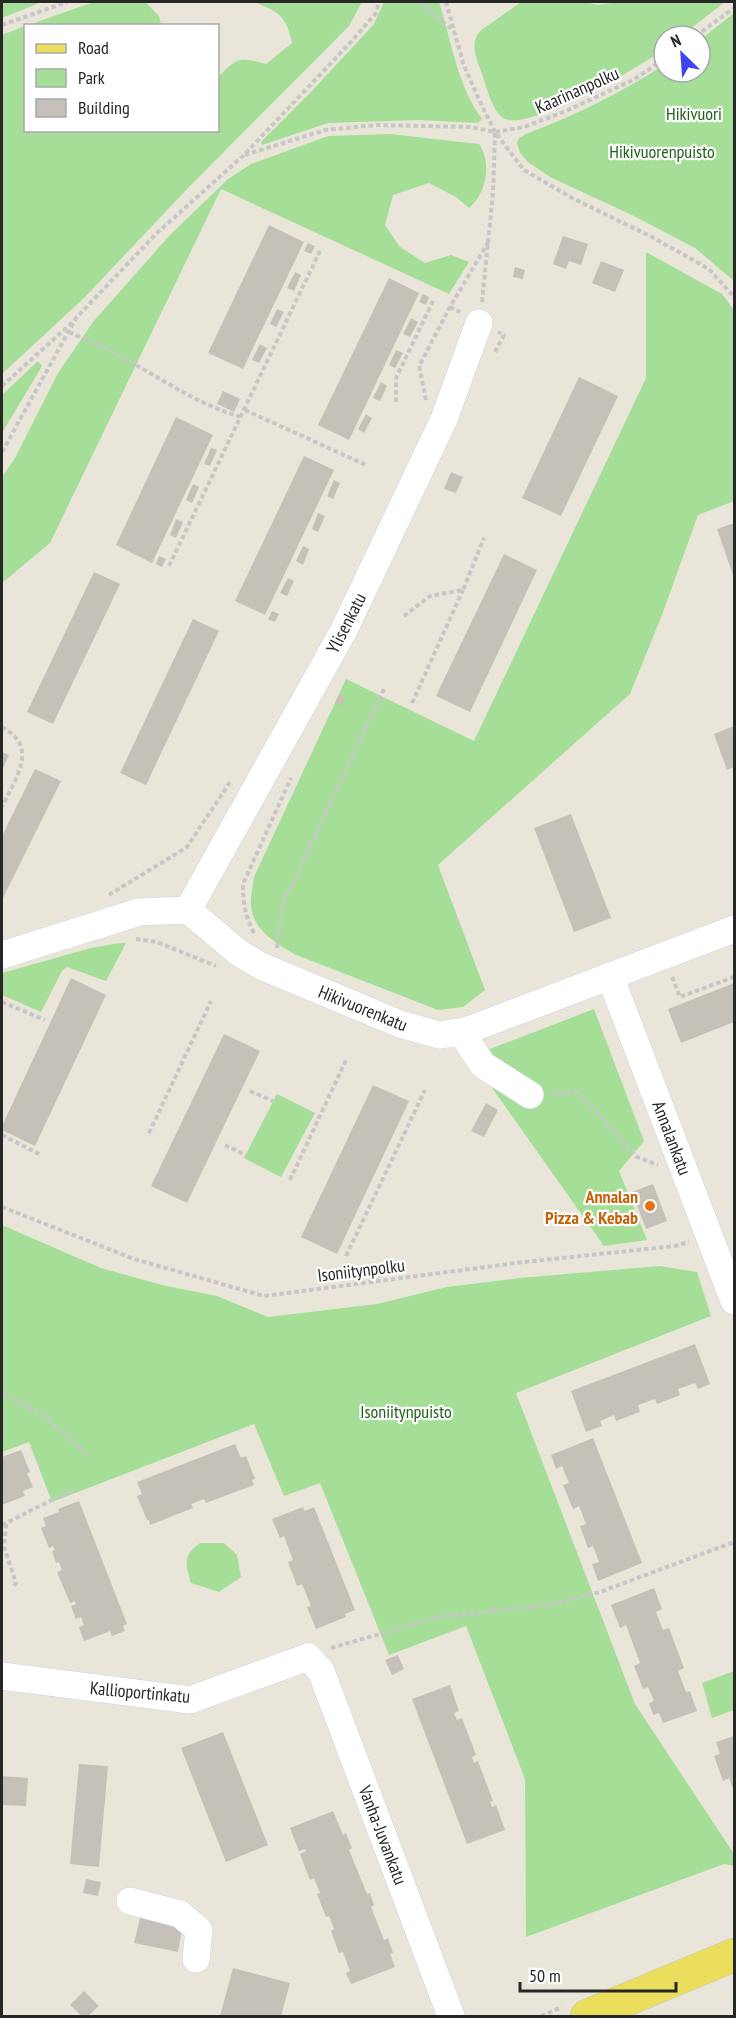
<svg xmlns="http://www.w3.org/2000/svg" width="736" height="2018" viewBox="0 0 736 2018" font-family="'PT Sans Narrow',sans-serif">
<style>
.green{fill:#a5df97}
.building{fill:#c5c1b9}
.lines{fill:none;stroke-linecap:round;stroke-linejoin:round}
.minor-casing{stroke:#cfcfe0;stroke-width:28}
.major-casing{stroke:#c7c7c7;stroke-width:34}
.path{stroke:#c7c7c7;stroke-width:4;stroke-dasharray:4.5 3;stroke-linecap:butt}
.minor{stroke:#fff;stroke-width:27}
.major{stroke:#ebde5d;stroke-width:33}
.food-dot{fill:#e8710a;stroke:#fff;stroke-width:2}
.labels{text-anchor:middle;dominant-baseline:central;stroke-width:4.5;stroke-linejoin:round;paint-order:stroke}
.street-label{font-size:18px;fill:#272727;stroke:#fff}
.park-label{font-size:18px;fill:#20611b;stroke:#fff}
.food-label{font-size:18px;font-weight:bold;fill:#c56008;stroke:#fff;text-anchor:end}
</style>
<rect width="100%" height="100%" fill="#eae5d9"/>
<g class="green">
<polygon points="2,2 42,2 2,18"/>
<polygon points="94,2 145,2 159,16 161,25 28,25"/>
<path d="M 253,2 L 362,2 L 349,26 L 189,187 L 83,299 L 2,374 L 2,35 L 25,26 L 26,130 L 218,130 L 218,77 C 238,57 238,57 266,64 L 292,43 C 286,15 278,11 253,2 Z"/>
<path d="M 384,2 L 439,2 C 451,40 458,87 482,119 L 478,123 L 418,120 L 328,123 L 262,145 L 261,142 L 311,92 L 374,24 Z"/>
<path d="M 521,2 L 586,2 L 597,5 L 618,2 L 725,2 L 681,36 L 664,36 L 664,49 C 642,66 529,131 505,119 C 492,112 487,88 482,74 C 477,60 469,44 480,31 Z"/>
<path d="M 734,13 L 734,281 L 695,248 L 636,217 L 550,177 L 528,162 L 520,153 L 517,143 L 519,138 L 526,134 C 576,115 619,94 664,65 L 664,72 L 700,72 L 700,40 Z"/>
<path d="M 390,134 L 479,144 C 492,163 487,193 469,208 L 456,197 L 429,183 L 393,195 L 385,225 L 400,247 L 425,263 L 451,255 L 469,262 L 449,294 L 221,189 L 50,543 L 2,583 L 2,477 L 15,458 L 58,373 L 93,322 L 169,236 L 228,179 L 251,164 L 328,136 Z"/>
<path d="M 646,252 L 722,294 L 734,310 L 734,501 L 698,515 L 662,615 L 630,694 L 438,865 L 485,990 L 463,1007 L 438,1010 L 294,954 C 276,943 253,930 251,906 C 250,897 253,886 254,877 L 346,679 L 474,741 L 646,378 Z"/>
<polygon points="38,361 42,366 2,433 2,395"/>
<polygon points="120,943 126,943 106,981 67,967 62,971 41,1012 2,995 2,973 91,948"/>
<polygon points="594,1009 644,1141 619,1171 647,1240 604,1246 485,1078 485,1051"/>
<polygon points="277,1094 315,1113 281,1177 244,1158"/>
<polygon points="2,1225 101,1268 162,1285 217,1296 268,1317 377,1304 447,1287 519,1278 660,1266 697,1272 711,1316 516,1393 635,1704 734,1854 734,1866 724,1864 526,1937 525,1779 466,1626 389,1655 320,1483 284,1496 254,1424 52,1502 29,1442 2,1452"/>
<path d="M 200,1543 L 224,1543 L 237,1555 L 241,1577 L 219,1592 L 191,1583 C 186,1565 182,1555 200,1543 Z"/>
<polygon points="734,1671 734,1710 712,1718 702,1683"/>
</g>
<g class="building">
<polygon points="269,225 304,242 243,369 208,353"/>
<polygon points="563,236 588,244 581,265 569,261 566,269 553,264"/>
<polygon points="308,243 315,246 311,254 304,251"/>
<polygon points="601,261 624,270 615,292 592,283"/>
<polygon points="515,267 525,270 523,279 513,277"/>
<polygon points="295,272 301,275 294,291 287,288"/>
<polygon points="389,278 419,293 349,440 318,425"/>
<polygon points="423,294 429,297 426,305 419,302"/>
<polygon points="277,309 284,312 276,327 270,324"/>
<polygon points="411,318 418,322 410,337 403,334"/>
<polygon points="260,344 267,348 259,363 252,360"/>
<polygon points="396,350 403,353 395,368 389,365"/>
<polygon points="579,377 618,396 561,516 522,498"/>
<polygon points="381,382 387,386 380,401 373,398"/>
<polygon points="223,391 240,399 234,412 217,404"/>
<polygon points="366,414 372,418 364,433 358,429"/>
<polygon points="176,417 213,435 152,563 116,545"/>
<polygon points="211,448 217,450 210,466 204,464"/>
<polygon points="304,456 334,470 265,615 235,601"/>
<polygon points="451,472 463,477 456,493 444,489"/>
<polygon points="334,480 340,483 333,499 327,496"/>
<polygon points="193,484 199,487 192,503 186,500"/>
<polygon points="318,513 325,516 318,532 312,529"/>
<polygon points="176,519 183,522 176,538 170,535"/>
<polygon points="734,523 734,578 717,529"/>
<polygon points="303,546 309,549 303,565 296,561"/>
<polygon points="504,554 537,570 470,712 436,696"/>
<polygon points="159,556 166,559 162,567 156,564"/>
<polygon points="94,572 120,584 53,724 27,712"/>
<polygon points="288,578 294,581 287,596 280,593"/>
<polygon points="272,611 279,614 275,622 268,619"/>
<polygon points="193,619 219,631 146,785 120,773"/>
<polygon points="339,695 345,698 342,706 335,703"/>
<polygon points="734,726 734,767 727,770 714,734"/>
<polygon points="2,752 9,755 2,770"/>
<polygon points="35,769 61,781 2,900 2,836"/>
<polygon points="571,814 611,918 574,932 534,828"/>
<polygon points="71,978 106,995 35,1146 2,1130 2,1126"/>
<polygon points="734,983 734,1022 681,1043 668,1009"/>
<polygon points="224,1034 260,1051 187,1203 151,1186"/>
<polygon points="373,1085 409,1101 337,1254 301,1237"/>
<polygon points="486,1103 498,1110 484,1137 471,1131"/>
<polygon points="653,1184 667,1221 646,1229 632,1192"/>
<polygon points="695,1344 710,1384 698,1389 695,1383 678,1389 680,1395 657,1404 655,1399 638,1405 640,1412 616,1421 614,1415 600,1421 602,1426 586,1432 571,1391"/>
<polygon points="593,1438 642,1563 598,1581 592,1564 599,1562 593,1546 588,1548 580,1526 586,1524 579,1506 573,1509 563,1485 569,1483 562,1466 556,1469 551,1455"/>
<polygon points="235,1444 241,1458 246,1456 255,1479 252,1480 254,1485 206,1503 204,1499 191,1504 193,1508 150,1525 149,1520 147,1520 137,1496 142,1494 137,1482"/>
<polygon points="21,1450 30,1472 27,1473 33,1487 23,1491 25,1496 2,1505 2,1457"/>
<polygon points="79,1501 127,1624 123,1626 125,1631 112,1636 110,1631 84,1641 79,1627 84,1625 81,1617 76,1619 71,1606 76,1604 75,1601 70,1603 57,1572 62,1570 59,1562 56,1563 52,1551 55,1550 53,1546 49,1548 41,1528 46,1526 43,1518 59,1512 58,1509"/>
<polygon points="303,1507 305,1511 314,1507 355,1610 345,1614 346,1617 316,1629 307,1607 311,1606 302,1584 297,1586 288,1562 293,1560 284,1536 280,1538 272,1519"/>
<polygon points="654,1588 662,1609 656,1612 663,1630 669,1628 684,1668 678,1671 686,1692 690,1691 697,1711 663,1723 659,1713 653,1715 649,1703 654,1701 648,1687 643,1689 634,1666 640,1663 626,1625 620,1628 611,1605"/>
<polygon points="398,1655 404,1669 392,1675 385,1660"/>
<polygon points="450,1685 459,1711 454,1713 457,1720 462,1718 476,1755 472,1757 474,1763 478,1761 493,1801 490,1802 492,1807 496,1805 505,1830 467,1844 412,1699"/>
<polygon points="223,1732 268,1845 226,1862 181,1748"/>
<polygon points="734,1736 734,1792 729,1778 723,1781 714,1756 720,1754 716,1742"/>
<polygon points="79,1764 108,1766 99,1867 70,1864"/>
<polygon points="2,1776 28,1778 26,1806 2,1805"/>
<polygon points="333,1811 343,1835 346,1833 352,1848 349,1850 367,1894 370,1893 374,1905 371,1907 384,1940 388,1938 393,1953 390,1954 395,1967 351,1984 346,1973 350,1971 343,1952 339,1953 331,1931 334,1929 329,1916 326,1917 317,1894 320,1893 314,1878 310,1880 300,1854 306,1851 305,1849 299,1851 290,1828"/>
<polygon points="86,1879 101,1882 98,1896 83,1893"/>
<polygon points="141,1914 183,1923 178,1952 134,1943"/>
<polygon points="233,1968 290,1983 281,2016 220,2016"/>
<polygon points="84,1991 99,2006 88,2016 82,2016 70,2005"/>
</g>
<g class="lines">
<g class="minor-casing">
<g id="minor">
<polyline points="188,910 344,630 444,419 479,323"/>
<polyline points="2,955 139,912 188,910 239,953 261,966 400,1024 439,1035 461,1032 471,1029 734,929"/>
<polyline points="610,976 734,1301"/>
<polyline points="461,1032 483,1065 530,1095"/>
<polyline points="2,1676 190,1700 308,1657 321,1671 451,2016"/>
<polyline points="130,1901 180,1914 199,1930 196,1959"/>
</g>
</g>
<g class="major-casing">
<polyline id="major" points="587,2016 734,1955"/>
</g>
<g class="path">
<polyline points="419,2 454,31"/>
<polyline points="446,2 464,66 482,106 495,132 524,170 572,198 652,237 709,269 734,297"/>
<polyline points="2,25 67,2"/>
<polyline points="696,36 734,8"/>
<polyline points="245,155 325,130 377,125 470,127 495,132 524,127 566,111 635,79 664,59"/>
<polyline points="482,302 493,193 495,133"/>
<polyline points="450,307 460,312"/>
<path d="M 69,332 C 86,340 104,347 120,356 C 161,378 197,405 242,417"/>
<polyline points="495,352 504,335 498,332"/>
<polyline points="2,386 74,321"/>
<polyline points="426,400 419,366 450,307 489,241"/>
<polyline points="396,402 396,378 434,299"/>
<polyline points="245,410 366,465"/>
<polyline points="2,452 76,318 156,234 244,155 350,43 376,13 379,2"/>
<polyline points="169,566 320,251"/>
<polyline points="404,616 430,596 463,590 484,538"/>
<polyline points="412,703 463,590"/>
<polyline points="733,715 734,715"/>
<path d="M 2,727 C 40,748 15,778 2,807"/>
<polyline points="109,895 187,847 230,782"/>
<path d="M 254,933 C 245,916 243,902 243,884 L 291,778"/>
<polyline points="136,939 157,942 216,966"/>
<polyline points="277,948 282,906 385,687"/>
<polyline points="672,977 680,997 734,977"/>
<polyline points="2,1002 45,1020"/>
<polyline points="250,1091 273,1101"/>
<polyline points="552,1094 578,1092 637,1157 658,1165"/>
<polyline points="149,1133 211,1001"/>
<polyline points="2,1135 39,1154"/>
<polyline points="225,1145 246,1155"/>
<polyline points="290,1180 347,1058"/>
<polyline points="2,1207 134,1259 264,1296 524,1262 675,1246 689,1242"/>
<polyline points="346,1256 425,1090"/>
<polyline points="2,1393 44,1416 89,1456"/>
<polyline points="6,1524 4,1547 16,1583 12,1588"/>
<polyline points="2,1525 68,1492 76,1490"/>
<polyline points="331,1648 439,1617 549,1605 600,1592 734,1542"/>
<polyline points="541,2016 562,2007"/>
</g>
<use href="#minor" class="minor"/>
<use href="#major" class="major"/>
</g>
<circle class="food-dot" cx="650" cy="1206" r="6"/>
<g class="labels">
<g class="street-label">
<text transform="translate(577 90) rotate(-24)">Kaarinanpolku</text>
<text transform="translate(346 623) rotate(-63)">Ylisenkatu</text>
<text transform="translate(363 1008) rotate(22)">Hikivuorenkatu</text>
<text transform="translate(672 1138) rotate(69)">Annalankatu</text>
<text transform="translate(361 1270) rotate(-7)">Isoniitynpolku</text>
<text transform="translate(140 1692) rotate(5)">Kallioportinkatu</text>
<text transform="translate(383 1835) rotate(69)">Vanha-Juvankatu</text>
</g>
<g class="park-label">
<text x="694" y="113">Hikivuori</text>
<text x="662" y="151">Hikivuorenpuisto</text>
<text x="406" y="1411">Isoniitynpuisto</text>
</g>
<g class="food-label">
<text x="638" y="1196">Annalan<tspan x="638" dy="21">Pizza &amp; Kebab</tspan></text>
</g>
</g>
<rect width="736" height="2018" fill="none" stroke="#272727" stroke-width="6"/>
<rect x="24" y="24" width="195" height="108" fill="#ffffff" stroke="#a9a9a9" stroke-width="1.5"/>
<rect x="36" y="44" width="30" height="9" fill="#ebde5d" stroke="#a9a9a9" stroke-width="1.5"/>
<text x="78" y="54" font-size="18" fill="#272727">Road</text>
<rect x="36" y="69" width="30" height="18" fill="#a5df97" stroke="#a9a9a9" stroke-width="1.5"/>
<text x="78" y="84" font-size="18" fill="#272727">Park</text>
<rect x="36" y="99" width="30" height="18" fill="#c5c1b9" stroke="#a9a9a9" stroke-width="1.5"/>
<text x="78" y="114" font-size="18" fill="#272727">Building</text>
<g transform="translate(682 54) rotate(335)"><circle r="28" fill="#ffffff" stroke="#a9a9a9" stroke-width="1.5"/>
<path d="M0-4.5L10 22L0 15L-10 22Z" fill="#3d45f3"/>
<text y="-9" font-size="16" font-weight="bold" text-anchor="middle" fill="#272727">N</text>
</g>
<path d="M520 1982v9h156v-9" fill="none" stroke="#272727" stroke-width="3"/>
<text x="529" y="1982" font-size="18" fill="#272727" stroke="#ffffff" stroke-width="4.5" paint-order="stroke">50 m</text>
</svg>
